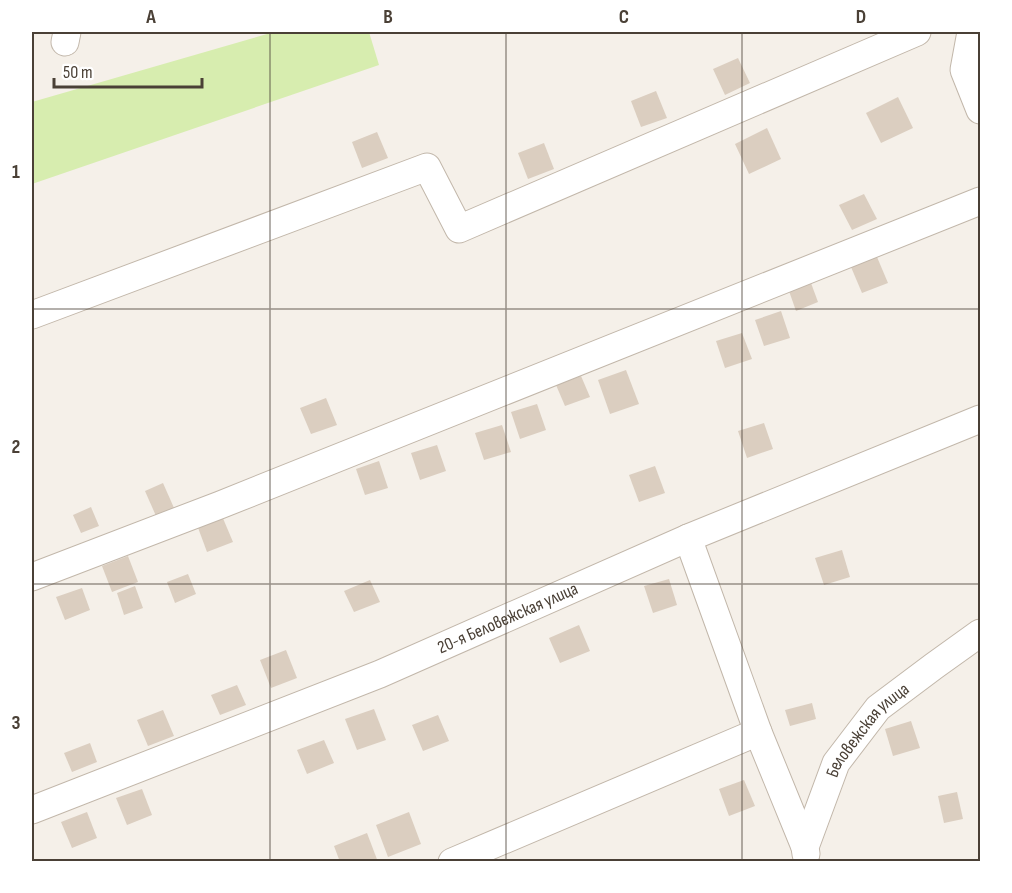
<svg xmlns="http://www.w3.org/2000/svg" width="1012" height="893" viewBox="0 0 1012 893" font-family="'Sofia Sans Condensed',sans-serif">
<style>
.green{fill:#d7edaf}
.building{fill:#dbcec0}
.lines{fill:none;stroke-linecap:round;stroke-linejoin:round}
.minor-casing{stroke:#c2b7aa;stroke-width:29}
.minor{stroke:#fff;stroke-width:27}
.grid{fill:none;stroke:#4a4036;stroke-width:1.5;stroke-opacity:0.55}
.labels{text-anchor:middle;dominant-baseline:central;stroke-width:4.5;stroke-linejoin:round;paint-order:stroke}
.street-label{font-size:18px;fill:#4a4036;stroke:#fff}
.neatline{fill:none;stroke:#4a4036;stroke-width:2}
.grid-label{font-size:20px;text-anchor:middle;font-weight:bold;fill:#4a4036}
</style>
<rect width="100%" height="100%" fill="#f5f0e9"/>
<polygon class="green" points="274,32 369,32 379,65 32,184 32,102"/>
<g class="building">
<polygon points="738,58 750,83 725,95 713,69"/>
<polygon points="656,91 667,118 641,127 631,101"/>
<polygon points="898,97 913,128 881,143 866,113"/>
<polygon points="767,128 781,159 749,174 735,144"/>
<polygon points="377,132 388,158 362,168 352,142"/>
<polygon points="544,143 554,169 528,179 518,153"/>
<polygon points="864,194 877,219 852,230 839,205"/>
<polygon points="877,257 888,283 862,293 851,267"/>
<polygon points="811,283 818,302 796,311 789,291"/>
<polygon points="781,311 790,338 764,346 755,320"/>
<polygon points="742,333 752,359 725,368 716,341"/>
<polygon points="626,370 639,404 610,414 598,380"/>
<polygon points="581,376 590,397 565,406 556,385"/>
<polygon points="326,398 337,425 311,434 300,408"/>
<polygon points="537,404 546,430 520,439 511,412"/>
<polygon points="764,423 773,449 747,458 738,431"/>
<polygon points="502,425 511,452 484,460 475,433"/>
<polygon points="437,445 446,471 420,480 411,453"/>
<polygon points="379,461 388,488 365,495 356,469"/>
<polygon points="655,466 665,493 639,502 629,475"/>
<polygon points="163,483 174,508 156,516 145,491"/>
<polygon points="91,507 99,526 81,533 73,515"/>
<polygon points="222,516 233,542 207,552 197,525"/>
<polygon points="842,550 850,577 824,585 815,558"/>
<polygon points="128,556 138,582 112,592 102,566"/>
<polygon points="188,574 196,594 175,603 167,582"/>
<polygon points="669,579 677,605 653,613 644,586"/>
<polygon points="370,580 380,602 354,612 344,591"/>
<polygon points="135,586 143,608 124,615 117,593"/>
<polygon points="82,588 90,610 65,620 56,597"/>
<polygon points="579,625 590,651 560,663 549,638"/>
<polygon points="286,650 297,678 271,688 260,660"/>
<polygon points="237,685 246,705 220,715 211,695"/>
<polygon points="812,703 816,719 790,726 785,710"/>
<polygon points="374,709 386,740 357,750 345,719"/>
<polygon points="163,710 174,736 148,746 137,720"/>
<polygon points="438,715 449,741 423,751 412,725"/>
<polygon points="911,721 920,748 893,756 885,729"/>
<polygon points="324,740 334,763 307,774 297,750"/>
<polygon points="90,743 97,762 72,772 64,753"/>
<polygon points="744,780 755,806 729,816 719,789"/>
<polygon points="142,789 152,815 127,825 116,798"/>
<polygon points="957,792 963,819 944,823 938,796"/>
<polygon points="87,812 97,838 72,848 61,822"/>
<polygon points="409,812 421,844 388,857 376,825"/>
<polygon points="367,833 378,862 340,862 334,846"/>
</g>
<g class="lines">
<g class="minor-casing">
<g id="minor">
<polyline points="971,32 964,70 980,110"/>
<polyline points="65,42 67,32"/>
<polyline points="32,315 427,167 459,229 917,32"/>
<polyline points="688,538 758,732 805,847"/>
<polyline points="32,577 220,505 980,201"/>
<path id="s1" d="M 32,810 L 380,674 L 688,538 L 980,419"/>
<path id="s2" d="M 806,854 L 805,847 L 836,763 L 878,708 L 934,666 L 980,633"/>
<polyline points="452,862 758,732"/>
</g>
</g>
<use href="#minor" class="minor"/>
</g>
<path class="grid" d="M 270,32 L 270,862M 506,32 L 506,862M 742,32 L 742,862M 32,309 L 980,309M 32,584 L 980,584"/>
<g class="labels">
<g class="street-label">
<text stroke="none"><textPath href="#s1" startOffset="513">20-я Беловежская улица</textPath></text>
<text stroke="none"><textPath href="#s2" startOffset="142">Беловежская улица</textPath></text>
</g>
</g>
<rect width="1012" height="893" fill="none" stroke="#ffffff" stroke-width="66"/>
<path d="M54 78v9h148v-9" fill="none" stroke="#4a4036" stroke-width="3"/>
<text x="63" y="78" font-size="18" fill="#4a4036" stroke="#ffffff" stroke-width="4.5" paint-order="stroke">50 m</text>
<rect x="33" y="33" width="946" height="827" class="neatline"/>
<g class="grid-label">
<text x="151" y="23">A</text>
<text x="388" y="23">B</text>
<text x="624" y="23">C</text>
<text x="861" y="23">D</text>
<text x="16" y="178">1</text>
<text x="16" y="453">2</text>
<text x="16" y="729">3</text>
</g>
</svg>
